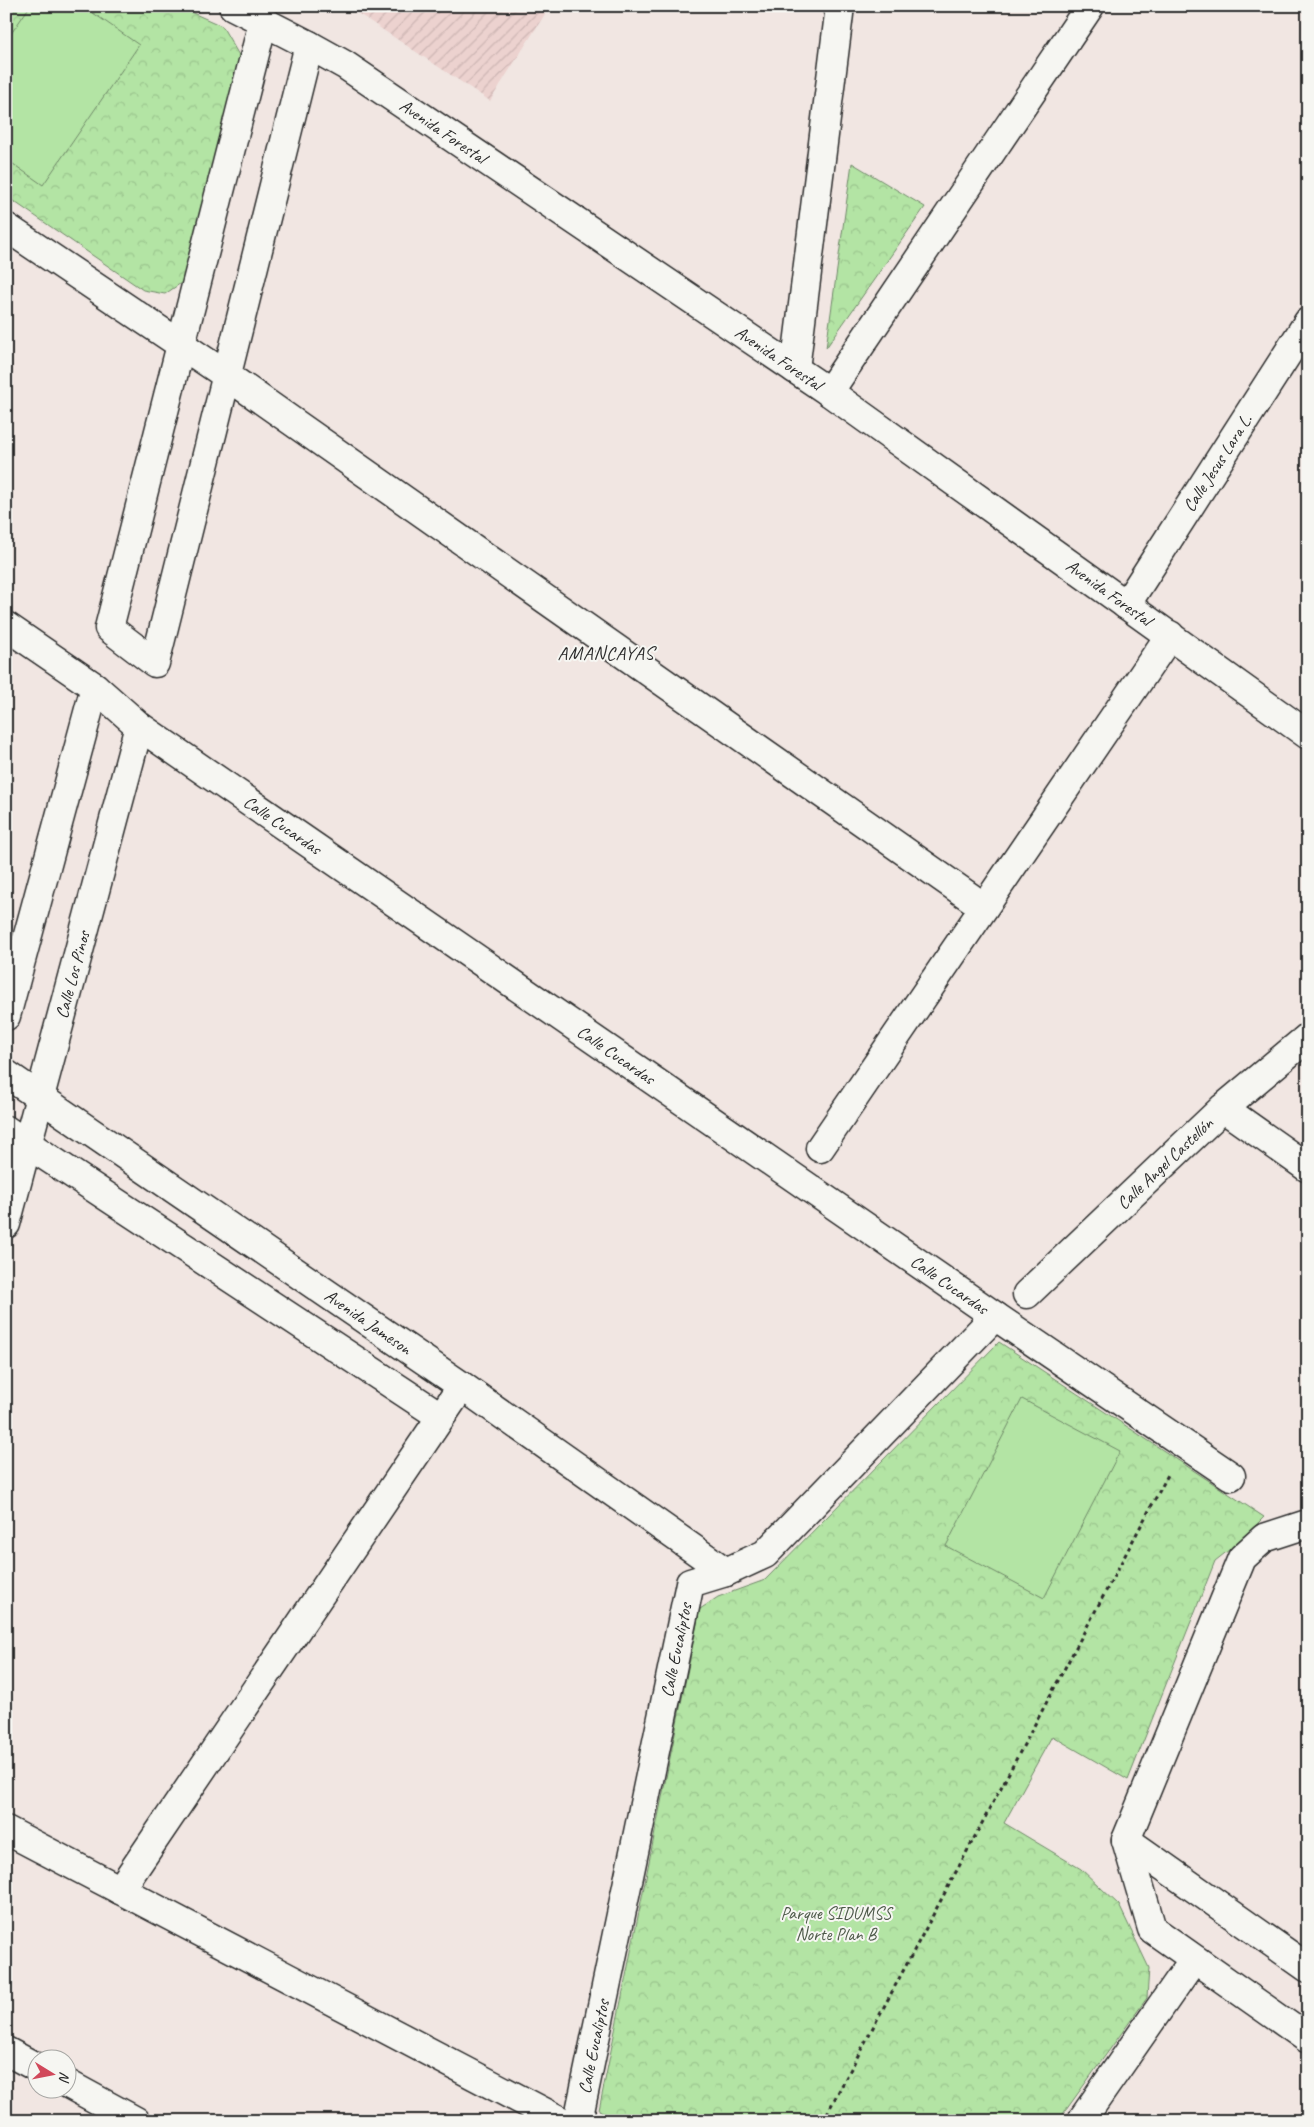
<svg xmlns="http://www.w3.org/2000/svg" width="1314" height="2127" viewBox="0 0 1314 2127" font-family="Caveat,sans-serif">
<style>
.industrial{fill:url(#industrial-furrows)}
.forest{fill:url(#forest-crowns);stroke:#6f8868}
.pitch{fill:#b3e4a4;stroke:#6f8868}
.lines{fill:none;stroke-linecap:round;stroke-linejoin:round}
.street-casing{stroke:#2b2b2b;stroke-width:31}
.secondary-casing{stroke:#2b2b2b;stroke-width:31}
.path{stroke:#2b2b2b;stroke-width:3;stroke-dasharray:4 4;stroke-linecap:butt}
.street{stroke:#f6f6f2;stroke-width:28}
.secondary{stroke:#f6f6f2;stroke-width:28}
.labels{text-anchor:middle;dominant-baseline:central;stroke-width:4;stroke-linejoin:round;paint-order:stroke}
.street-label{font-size:18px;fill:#2b2b2b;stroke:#f6f6f2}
.park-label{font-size:18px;fill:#4d5949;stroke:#f6f6f2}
.neighbourhood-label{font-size:19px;letter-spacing:1px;fill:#2b2b2b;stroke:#f6f6f2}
</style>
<defs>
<pattern id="industrial-furrows" width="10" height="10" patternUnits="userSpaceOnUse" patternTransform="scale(1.25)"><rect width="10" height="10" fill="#ecd2cf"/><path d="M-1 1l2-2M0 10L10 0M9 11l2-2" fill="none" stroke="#cbb4b2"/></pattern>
<pattern id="forest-crowns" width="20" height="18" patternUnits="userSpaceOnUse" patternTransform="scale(1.25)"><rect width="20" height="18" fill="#b3e4a4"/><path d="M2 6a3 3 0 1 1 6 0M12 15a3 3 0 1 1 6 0" fill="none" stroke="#9ac48d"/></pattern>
</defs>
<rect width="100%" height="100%" fill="#f1e6e2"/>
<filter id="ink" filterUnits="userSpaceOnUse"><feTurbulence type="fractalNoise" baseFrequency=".02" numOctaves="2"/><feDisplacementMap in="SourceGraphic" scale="10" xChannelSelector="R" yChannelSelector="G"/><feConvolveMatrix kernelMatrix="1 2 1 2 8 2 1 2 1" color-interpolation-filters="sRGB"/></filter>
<g filter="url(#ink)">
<polygon class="industrial" points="359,6 550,6 490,101 356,12"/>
<g class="forest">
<polygon points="6,6 177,6 222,26 240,57 184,281 165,294 143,290 6,196"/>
<polygon points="852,163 925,207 826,348"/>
<polygon points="999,1342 1264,1517 1239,1542 1215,1561 1128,1780 1052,1736 1004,1823 1081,1869 1119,1905 1149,1968 1147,1998 1058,2121 619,2121 599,2110 700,1609 718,1597 765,1580"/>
</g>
<g class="pitch">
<polygon points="30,6 83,6 139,45 43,185 6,159 6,41"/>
<polygon points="1022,1399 1120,1451 1044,1598 946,1546"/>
</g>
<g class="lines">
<g class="street-casing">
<g id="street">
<polyline points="263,22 109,628 155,663 309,45"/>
<polyline points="6,227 226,375 984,907"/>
<polyline points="795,369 840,6"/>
<polyline points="829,392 1090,6"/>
<path id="s1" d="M 1126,605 L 1308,322"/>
<path id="s2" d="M 6,626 L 95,687 L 139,726 L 995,1316 L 1231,1476"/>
<polyline points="6,1016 95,687"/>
<path id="s3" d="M 6,1074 L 462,1386 L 726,1572"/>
<polyline points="1223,1108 1308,1168"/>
<polyline points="6,1130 440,1416"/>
<polyline points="820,1148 1170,635"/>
<path id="s4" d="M 6,1224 L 139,726"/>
<path id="s5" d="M 1027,1294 L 1223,1108 L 1308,1037"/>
<polyline points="1308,1527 1304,1525 1264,1538 1242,1558 1126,1840 1152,1929 1308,2039"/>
<polyline points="6,1830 561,2121"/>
<polyline points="1126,1840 1308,1968"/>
<polyline points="120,1890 462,1386"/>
<polyline points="6,2051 38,2068"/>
<polyline points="68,2084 136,2121"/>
<path id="s6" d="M 578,2121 L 690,1583 L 726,1572 L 765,1554 L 995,1316"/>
<polyline points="1081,2121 1194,1959"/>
</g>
</g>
<g class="secondary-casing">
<g id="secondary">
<path id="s7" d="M 233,6 L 309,45 L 345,65 L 829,392 L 1308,735"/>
</g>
</g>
<polyline class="path" points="823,2121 1169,1473"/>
<use href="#street" class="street"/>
<use href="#secondary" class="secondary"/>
</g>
</g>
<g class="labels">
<g class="street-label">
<text stroke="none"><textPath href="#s7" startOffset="245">Avenida Forestal</textPath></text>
<text stroke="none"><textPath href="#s7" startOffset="650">Avenida Forestal</textPath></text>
<text stroke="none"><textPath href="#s1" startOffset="169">Calle Jesus Lara L.</textPath></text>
<text stroke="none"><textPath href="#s7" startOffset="1055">Avenida Forestal</textPath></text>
<text stroke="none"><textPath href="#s2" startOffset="341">Calle Cucardas</textPath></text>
<text stroke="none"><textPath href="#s4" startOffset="258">Calle Los Pinos</textPath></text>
<text stroke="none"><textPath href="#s2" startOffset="746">Calle Cucardas</textPath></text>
<text stroke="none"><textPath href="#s5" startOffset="190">Calle Angel Castellón</textPath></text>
<text stroke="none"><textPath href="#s2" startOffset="1151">Calle Cucardas</textPath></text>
<text stroke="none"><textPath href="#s3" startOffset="439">Avenida Jameson</textPath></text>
<text stroke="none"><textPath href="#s6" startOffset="481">Calle Eucaliptos</textPath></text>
<text stroke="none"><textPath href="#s6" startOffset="76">Calle Eucaliptos</textPath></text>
</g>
<g class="park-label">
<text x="836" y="1913">Parque SIDUMSS<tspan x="836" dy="21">Norte Plan B</tspan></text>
</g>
<g class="neighbourhood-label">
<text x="606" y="653">AMANCAYAS</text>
</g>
</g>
<rect width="1314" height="2127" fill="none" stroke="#f6f6f2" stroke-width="25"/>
<rect x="12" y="12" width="1289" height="2102" fill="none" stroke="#2b2b2b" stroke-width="2" filter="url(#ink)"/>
<g transform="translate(52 2074) rotate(100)"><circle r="24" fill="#f6f6f2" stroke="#a5a5a2"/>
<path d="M0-4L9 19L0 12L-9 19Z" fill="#d1495b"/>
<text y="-8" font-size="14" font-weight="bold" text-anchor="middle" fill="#2b2b2b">N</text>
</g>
</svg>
